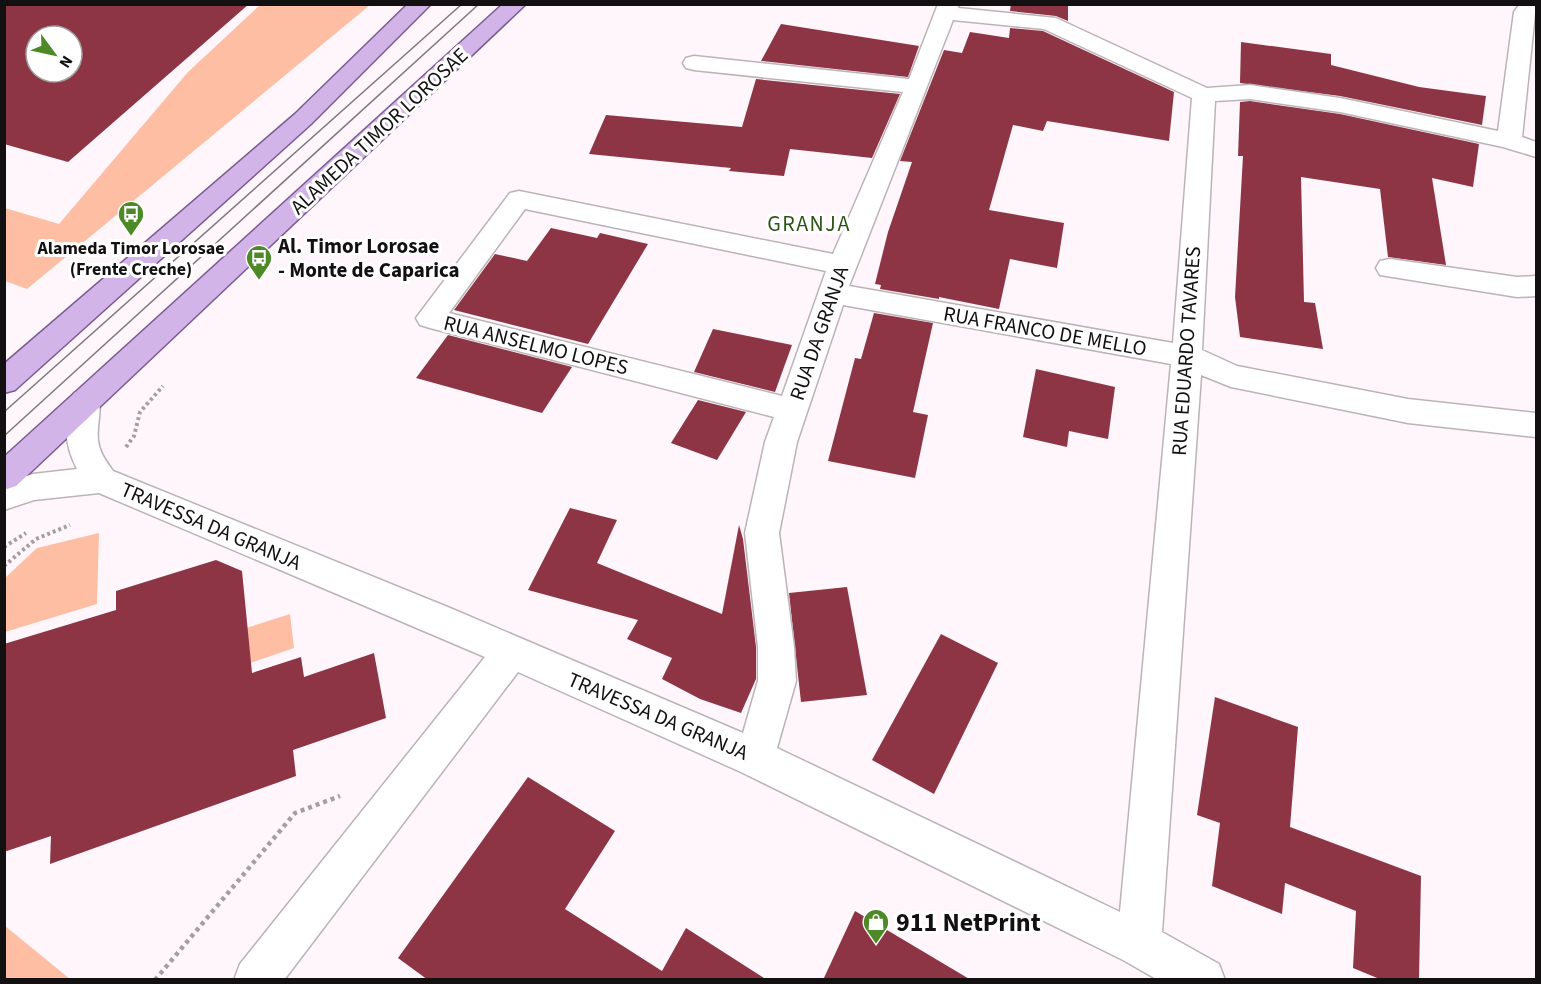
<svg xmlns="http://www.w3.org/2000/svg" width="1541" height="984" viewBox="0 0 1541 984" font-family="'Source Sans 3',sans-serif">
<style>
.green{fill:#fdbea4}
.building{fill:#8d3545;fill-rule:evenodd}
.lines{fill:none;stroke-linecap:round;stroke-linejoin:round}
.minor-casing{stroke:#bbb3b8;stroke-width:3}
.major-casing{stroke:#7b5a92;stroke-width:3}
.path-far1{stroke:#a59fa3;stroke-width:4;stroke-dasharray:3 3;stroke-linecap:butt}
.path{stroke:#a59fa3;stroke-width:4.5;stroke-dasharray:4 4;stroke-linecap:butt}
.minor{fill:#fff;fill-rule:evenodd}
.major{fill:#d2b4e8;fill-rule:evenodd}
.tram{stroke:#7e797c;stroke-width:1.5}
.labels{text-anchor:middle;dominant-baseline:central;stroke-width:6;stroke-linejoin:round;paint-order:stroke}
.far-poi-label{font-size:18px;font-weight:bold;fill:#121011;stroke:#fff}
.street-label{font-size:21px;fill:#121011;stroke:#fff}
.poi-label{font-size:21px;font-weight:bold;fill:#121011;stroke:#fff;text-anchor:start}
.neighbourhood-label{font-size:22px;letter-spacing:1.5px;fill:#2d5315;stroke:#fff}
.near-poi-label{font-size:26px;font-weight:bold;fill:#121011;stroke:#fff;text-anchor:start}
</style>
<rect width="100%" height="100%" fill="#fef6fb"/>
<g class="green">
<polygon points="261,4 370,5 27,289 5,281 5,208 59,224 188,72"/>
<polygon points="99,533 97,604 5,632 5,578 37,548"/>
<polygon points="290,614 294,648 206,678 215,638"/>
<polygon points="5,926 70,979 6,979"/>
</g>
<g class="building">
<path d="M 4,4 L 249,4 L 68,162 L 4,144 ZM 36,36 L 72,36 L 72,72 L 36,72 Z"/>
<polygon points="1011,4 1068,4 1068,21 1056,16 1010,11"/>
<polygon points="781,24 875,39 919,46 908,77 761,61"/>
<polygon points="1010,28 1043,31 1174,92 1169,141 1047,121 1043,131 1013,125 989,210 1064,223 1057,268 1010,259 999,309 939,297 939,299 880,289 881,285 875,284 888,232 912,162 900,161 944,50 962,53 970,32 1009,38"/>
<polygon points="1241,42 1331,54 1331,65 1419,87 1486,96 1482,125 1340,96 1240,83"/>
<polygon points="756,79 900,94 872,158 790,149 784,176 729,171 731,168 589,154 606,115 742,127"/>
<polygon points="1250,101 1340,114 1479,144 1473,187 1432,178 1446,265 1388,257 1380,189 1301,177 1304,302 1315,303 1323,349 1240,337 1235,297 1243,156 1238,156 1240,102"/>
<polygon points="551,228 597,238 600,233 648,244 588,344 454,310 495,254 527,261"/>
<polygon points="874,313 933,323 913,412 928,415 915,478 828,461 855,358 861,359"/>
<polygon points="713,329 792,345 775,392 694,372"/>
<polygon points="448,335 572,367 542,413 416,378"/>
<polygon points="1036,369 1115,387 1108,439 1069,431 1067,447 1023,437"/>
<polygon points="698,400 746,412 717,460 671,443"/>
<polygon points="570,508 617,520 597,563 722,614 739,525 743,539 756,647 756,679 741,713 700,699 662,679 672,658 627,639 638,620 528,590"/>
<polygon points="216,560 242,571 252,673 301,657 304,677 374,653 386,718 293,750 296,776 50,864 51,836 4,852 4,644 116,610 116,591"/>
<polygon points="847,587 867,695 801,702 789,593"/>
<polygon points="941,634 998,663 934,794 872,760"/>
<polygon points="1215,697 1298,727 1290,827 1421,876 1419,980 1382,980 1353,968 1356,911 1285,883 1282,914 1212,886 1220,823 1197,815"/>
<polygon points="528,777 615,831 565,909 662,971 686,928 767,980 428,980 398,958"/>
<polygon points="855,911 971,980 823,980"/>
</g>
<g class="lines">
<g class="minor-casing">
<g id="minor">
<path d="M 938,4 L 959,4 L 958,8 L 1056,18 L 1207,88 L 1250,85 L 1340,98 L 1498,131 L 1514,12 L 1520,4 L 1536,4 L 1522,137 L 1536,142 L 1536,157 L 1503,147 L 1340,112 L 1250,99 L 1215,101 L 1202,350 L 1237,366 L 1408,399 L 1536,413 L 1536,437 L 1408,423 L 1231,387 L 1201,375 L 1162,932 L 1219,964 L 1225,980 L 1158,980 L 1123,960 L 741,772 L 518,672 L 284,980 L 234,980 L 240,964 L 485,657 L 99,493 L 34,500 L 4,510 L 4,483 L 33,474 L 77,469 C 65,446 61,417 74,393 L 85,389 L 96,393 C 104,407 96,424 98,440 C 99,452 106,461 113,471 L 450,608 L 743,733 L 758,681 L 758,647 L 745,533 L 765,442 L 774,417 L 430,328 L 420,325 L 416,318 L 510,193 L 519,191 L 833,254 L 903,92 L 694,70 L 686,68 L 683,63 L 686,58 L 694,56 L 909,79 ZM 953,20 L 1044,29 L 1192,98 L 1173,343 L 849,286 ZM 525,209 L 826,271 L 782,396 L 449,313 ZM 843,305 L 1171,364 L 1120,912 L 777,748 L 796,681 L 794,647 L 779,533 L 797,442 Z"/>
<polygon points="1390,259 1517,277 1536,276 1536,296 1517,297 1380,275 1376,268 1380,261"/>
</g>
</g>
<g class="major-casing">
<g id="major">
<polygon points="408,4 431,4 311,124 15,390 4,393 4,364 295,114"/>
<polygon points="503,4 526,4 16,486 4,490 4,457"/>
</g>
</g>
<g class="path-far1">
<polyline points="126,447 134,436 140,412 163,386"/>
<polyline points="4,547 26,533"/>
<polyline points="4,566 36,539 70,525"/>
</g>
<polyline class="path" points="155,980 295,813 340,796"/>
<use href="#minor" class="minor"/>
<use href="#major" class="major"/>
<g class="tram">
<polyline points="4,412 462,4"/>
<polyline points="4,436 479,4"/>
</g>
</g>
<defs>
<g id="bus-pin" transform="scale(1.35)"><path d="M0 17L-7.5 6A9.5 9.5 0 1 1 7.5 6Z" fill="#4e8928" stroke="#fff"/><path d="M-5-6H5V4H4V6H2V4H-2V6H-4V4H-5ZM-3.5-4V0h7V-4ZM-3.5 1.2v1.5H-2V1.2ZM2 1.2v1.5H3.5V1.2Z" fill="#fff"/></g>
<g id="shop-pin" transform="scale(1.35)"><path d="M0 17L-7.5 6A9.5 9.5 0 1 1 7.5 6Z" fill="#4e8928" stroke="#fff"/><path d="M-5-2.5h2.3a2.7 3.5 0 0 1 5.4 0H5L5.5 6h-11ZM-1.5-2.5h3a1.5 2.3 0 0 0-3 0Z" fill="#fff"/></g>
</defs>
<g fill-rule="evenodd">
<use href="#bus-pin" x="131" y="214"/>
<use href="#bus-pin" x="259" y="258"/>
<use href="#shop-pin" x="876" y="922"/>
</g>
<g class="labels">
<g class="far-poi-label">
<text x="131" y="248">Alameda Timor Lorosae<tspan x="131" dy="21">(Frente Creche)</tspan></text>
</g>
<g class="street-label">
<text transform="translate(379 131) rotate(-43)">ALAMEDA TIMOR LOROSAE</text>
<text transform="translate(1045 331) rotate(10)">RUA FRANCO DE MELLO</text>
<text transform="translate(819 333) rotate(-71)">RUA DA GRANJA</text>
<text transform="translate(536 345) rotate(14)">RUA ANSELMO LOPES</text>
<text transform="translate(1186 351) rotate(-86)">RUA EDUARDO TAVARES</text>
<text transform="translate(211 526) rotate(23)">TRAVESSA DA GRANJA</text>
<text transform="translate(658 716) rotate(23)">TRAVESSA DA GRANJA</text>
</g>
<g class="poi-label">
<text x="278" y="246">Al. Timor Lorosae<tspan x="278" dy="24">- Monte de Caparica</tspan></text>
</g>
<g class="neighbourhood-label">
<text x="809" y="224">GRANJA</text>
</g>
<g class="near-poi-label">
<text x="896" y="922">911 NetPrint</text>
</g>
</g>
<rect width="1541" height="984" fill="none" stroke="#121011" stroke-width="12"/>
<g transform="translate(54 54) rotate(123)"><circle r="28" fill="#ffffff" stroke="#a09fa0" stroke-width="1.5"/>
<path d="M0-4.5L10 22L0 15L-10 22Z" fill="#4e8928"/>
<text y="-9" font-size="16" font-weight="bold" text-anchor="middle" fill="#121011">N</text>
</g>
</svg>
